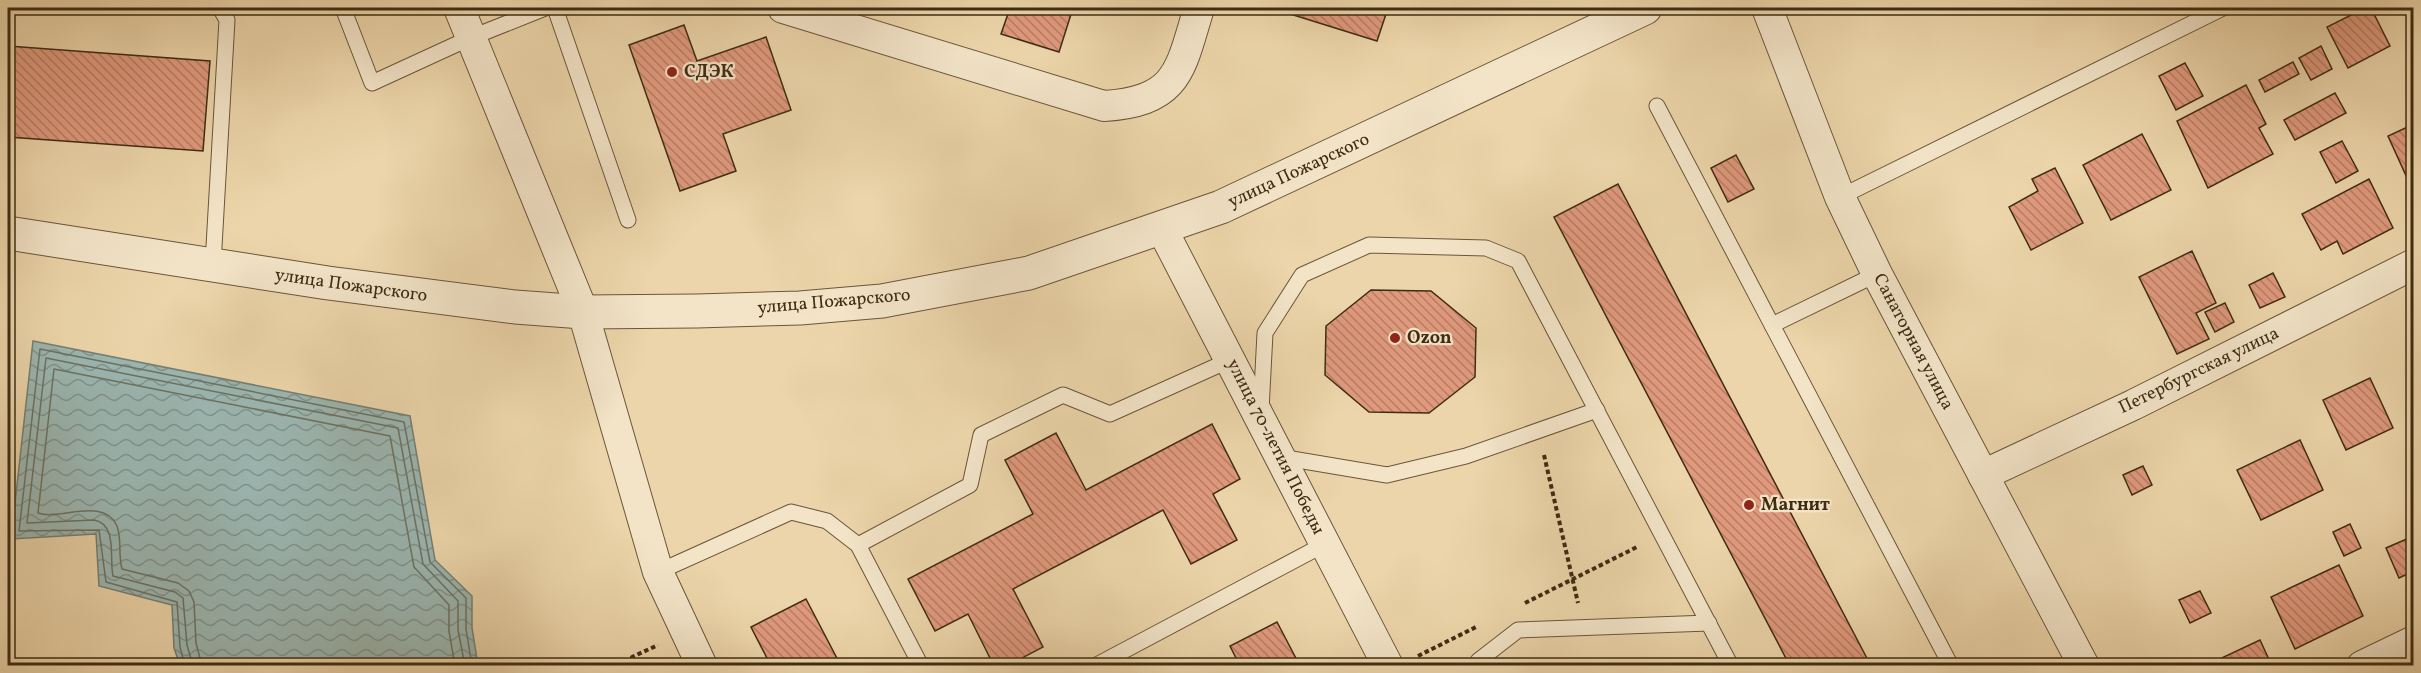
<svg xmlns="http://www.w3.org/2000/svg" width="2421" height="673" viewBox="0 0 2421 673" font-family="Vollkorn,serif">
<style>
.water{fill:url(#water-waves);stroke:#767f72;stroke-width:1.5}
.lines{fill:none;stroke-linecap:round;stroke-linejoin:round}
.shore{stroke:#6c7262;stroke-width:1.5}
.building{fill:url(#building-back-hatch);stroke:#3e2c13;stroke-width:1.5}
.service-casing{stroke:#6a5639;stroke-width:17}
.minor-casing{stroke:#6a5639;stroke-width:32}
.tertiary-casing{stroke:#6a5639;stroke-width:35}
.path{stroke:#3e2c13;stroke-width:4;stroke-dasharray:4.5 3;stroke-linecap:butt}
.service{stroke:#f3e4c8;stroke-width:15}
.minor{stroke:#f3e4c8;stroke-width:30}
.tertiary{stroke:#f3e4c8;stroke-width:33}
.poi-dot{fill:#8f2418;stroke:#f3e4c8;stroke-width:2}
.labels{text-anchor:middle;dominant-baseline:central;stroke-width:4.5;stroke-linejoin:round;paint-order:stroke}
.poi-label{font-size:18px;font-weight:bold;fill:#3e2c13;stroke:#f3e4c8;text-anchor:start}
.street-label{font-size:18px;fill:#3e2c13;stroke:#f3e4c8}
</style>
<defs>
<pattern id="water-waves" width="16" height="10" patternUnits="userSpaceOnUse" patternTransform="scale(1.5)"><rect width="16" height="10" fill="#9bb7b2"/><path d="M0 5q4-4 8 0t8 0" fill="none" stroke="#809590"/></pattern>
<pattern id="building-back-hatch" width="6" height="6" patternUnits="userSpaceOnUse" patternTransform="scale(1.5)"><rect width="6" height="6" fill="#e0997d"/><path d="M-1 5l2 2M0 0l6 6M5-1l2 2" fill="none" stroke="#b77d65"/></pattern>
</defs>
<rect width="100%" height="100%" fill="#ecd5aa"/>
<filter id="stains"><feTurbulence type="fractalNoise" baseFrequency=".00333" numOctaves="4"/><feColorMatrix values="0 0 0 0 .2 0 0 0 0 .09 0 0 0 0 .02 0 0 0 .5 -.17"/></filter>
<radialGradient id="worn" r=".72"><stop offset=".6" stop-color="#630" stop-opacity="0"/><stop offset="1" stop-color="#630" stop-opacity=".3"/></radialGradient>
<polygon class="water" points="33,341 410,416 435,560 472,596 472,628 478,665 180,665 174,648 172,605 99,586 96,534 11,539"/>
<g class="lines">
<g class="shore">
<polyline points="185,666 180,647 177,602 106,582 99,530 19,531 40,349 404,422 430,562 466,598 466,629 472,666"/>
<path d="M 193,666 L 187,645 L 183,598 L 175,592 L 113,576 C 109,559 118,524 94,520 L 27,523 L 46,358 L 398,428 L 423,564 L 458,601 L 458,630 L 465,666"/>
<path d="M 202,666 L 196,643 L 194,602 L 189,591 L 178,583 L 122,569 C 118,555 122,539 117,526 C 104,496 59,521 38,513 L 54,369 L 390,436 L 414,567 L 449,605 L 449,631 L 455,666"/>
</g>
</g>
<g class="building">
<polygon points="1010,8 1073,8 1059,52 1001,34"/>
<polygon points="1271,8 1388,8 1377,41"/>
<polygon points="2365,8 2371,8 2390,46 2348,68 2327,27"/>
<polygon points="684,25 697,61 766,37 791,110 723,134 736,171 680,191 629,45"/>
<polygon points="8,46 210,61 203,151 8,137"/>
<polygon points="2321,46 2332,69 2311,80 2299,58"/>
<polygon points="2293,62 2299,74 2265,92 2259,80"/>
<polygon points="2185,63 2203,96 2176,110 2159,76"/>
<polygon points="2246,85 2266,124 2259,128 2273,154 2208,188 2177,121"/>
<polygon points="2335,93 2346,113 2295,140 2284,120"/>
<polygon points="2414,124 2414,190 2413,191 2388,136"/>
<polygon points="2142,134 2171,190 2111,220 2083,165"/>
<polygon points="2342,141 2358,171 2336,183 2320,152"/>
<polygon points="1736,155 1754,189 1728,202 1711,168"/>
<polygon points="2055,168 2083,223 2031,250 2009,207 2038,191 2032,179"/>
<polygon points="2369,179 2393,228 2343,254 2337,241 2321,250 2302,214"/>
<polygon points="1618,184 1871,666 1790,666 1554,217"/>
<polygon points="2192,251 2216,303 2196,313 2209,339 2177,354 2139,277"/>
<polygon points="2273,273 2285,297 2260,308 2249,285"/>
<polygon points="1371,290 1431,291 1476,328 1475,377 1429,413 1369,412 1325,375 1326,326"/>
<polygon points="2225,303 2234,322 2215,332 2205,312"/>
<polygon points="2370,378 2393,428 2346,450 2323,400"/>
<polygon points="1212,424 1240,479 1213,494 1237,540 1191,564 1163,510 1013,589 1043,647 1007,666 994,666 968,614 935,631 908,579 1033,514 1005,460 1056,433 1086,490"/>
<polygon points="2300,440 2323,490 2261,520 2237,470"/>
<polygon points="2143,466 2152,485 2132,495 2123,475"/>
<polygon points="2350,524 2361,548 2344,556 2333,532"/>
<polygon points="2409,538 2414,548 2414,571 2399,578 2386,548"/>
<polygon points="2339,565 2363,616 2295,649 2271,597"/>
<polygon points="2200,591 2211,613 2190,623 2179,600"/>
<polygon points="806,599 841,666 771,666 751,627"/>
<polygon points="1277,622 1300,666 1240,666 1230,646"/>
<polygon points="2260,640 2272,666 2215,666 2213,662"/>
</g>
<g class="lines">
<g class="service-casing">
<g id="service">
<polyline points="343,8 372,83 470,38 545,8"/>
<polyline points="555,8 628,220"/>
<polyline points="1657,106 1951,666"/>
<polyline points="1840,197 2223,8"/>
<polyline points="213,264 227,20 220,8"/>
<polyline points="1772,325 1877,274"/>
<polyline points="1261,410 1265,333 1302,275 1369,245 1486,248 1518,261 1731,666"/>
<polyline points="1280,457 1387,475 1466,456 1597,410"/>
<polyline points="858,545 970,485 981,435 1063,395 1110,414 1230,360"/>
<polyline points="658,572 791,512 827,521 858,545 921,666"/>
<polyline points="1095,666 1325,544"/>
<polyline points="1477,666 1478,661 1518,630 1709,623"/>
</g>
</g>
<g class="minor-casing">
<g id="minor">
<polyline points="459,8 583,312 658,572 702,666"/>
<path d="M 783,8 L 1104,106 C 1179,101 1180,70 1199,8"/>
<polyline points="1767,8 1840,197 1877,274 2084,666"/>
<polyline points="1162,229 1388,666"/>
<polyline points="1983,475 2133,405 2414,264"/>
<polyline points="2362,666 2414,641"/>
</g>
</g>
<g class="tertiary-casing">
<polyline id="tertiary" points="8,233 328,283 515,307 583,312 697,311 800,308 882,301 1029,273 1221,207 1645,8"/>
</g>
<g class="path">
<polyline points="1544,455 1578,603"/>
<polyline points="1525,603 1639,546"/>
<polyline points="1418,656 1478,626"/>
<polyline points="632,666 632,657 658,645"/>
</g>
<use href="#service" class="service"/>
<use href="#minor" class="minor"/>
<use href="#tertiary" class="tertiary"/>
</g>
<g class="poi-dot">
<circle cx="672" cy="72" r="6"/>
<circle cx="1395" cy="338" r="6"/>
<circle cx="1749" cy="505" r="6"/>
</g>
<g class="labels">
<g class="poi-label">
<text x="684" y="72">СДЭК</text>
<text x="1407" y="338">Ozon</text>
<text x="1761" y="505">Магнит</text>
</g>
<g class="street-label">
<text transform="translate(1299 171) rotate(-25)">улица Пожарского</text>
<text transform="translate(351 286) rotate(8)">улица Пожарского</text>
<text transform="translate(834 302) rotate(-5)">улица Пожарского</text>
<text transform="translate(1913 342) rotate(62)">Санаторная улица</text>
<text transform="translate(2199 371) rotate(-26)">Петербургская улица</text>
<text transform="translate(1275 447) rotate(63)">улица 70-летия Победы</text>
</g>
</g>
<rect width="2421" height="673" fill="none" stroke="#ecd5aa" stroke-width="30"/>
<rect x="9" y="9" width="2403" height="655" fill="none" stroke="#3e2c13" stroke-width="3"/>
<rect x="15" y="15" width="2391" height="643" fill="none" stroke="#3e2c13" stroke-width="1.5"/>
<rect width="100%" height="100%" filter="url(#stains)"/>
<rect width="100%" height="100%" fill="url(#worn)"/>
</svg>
